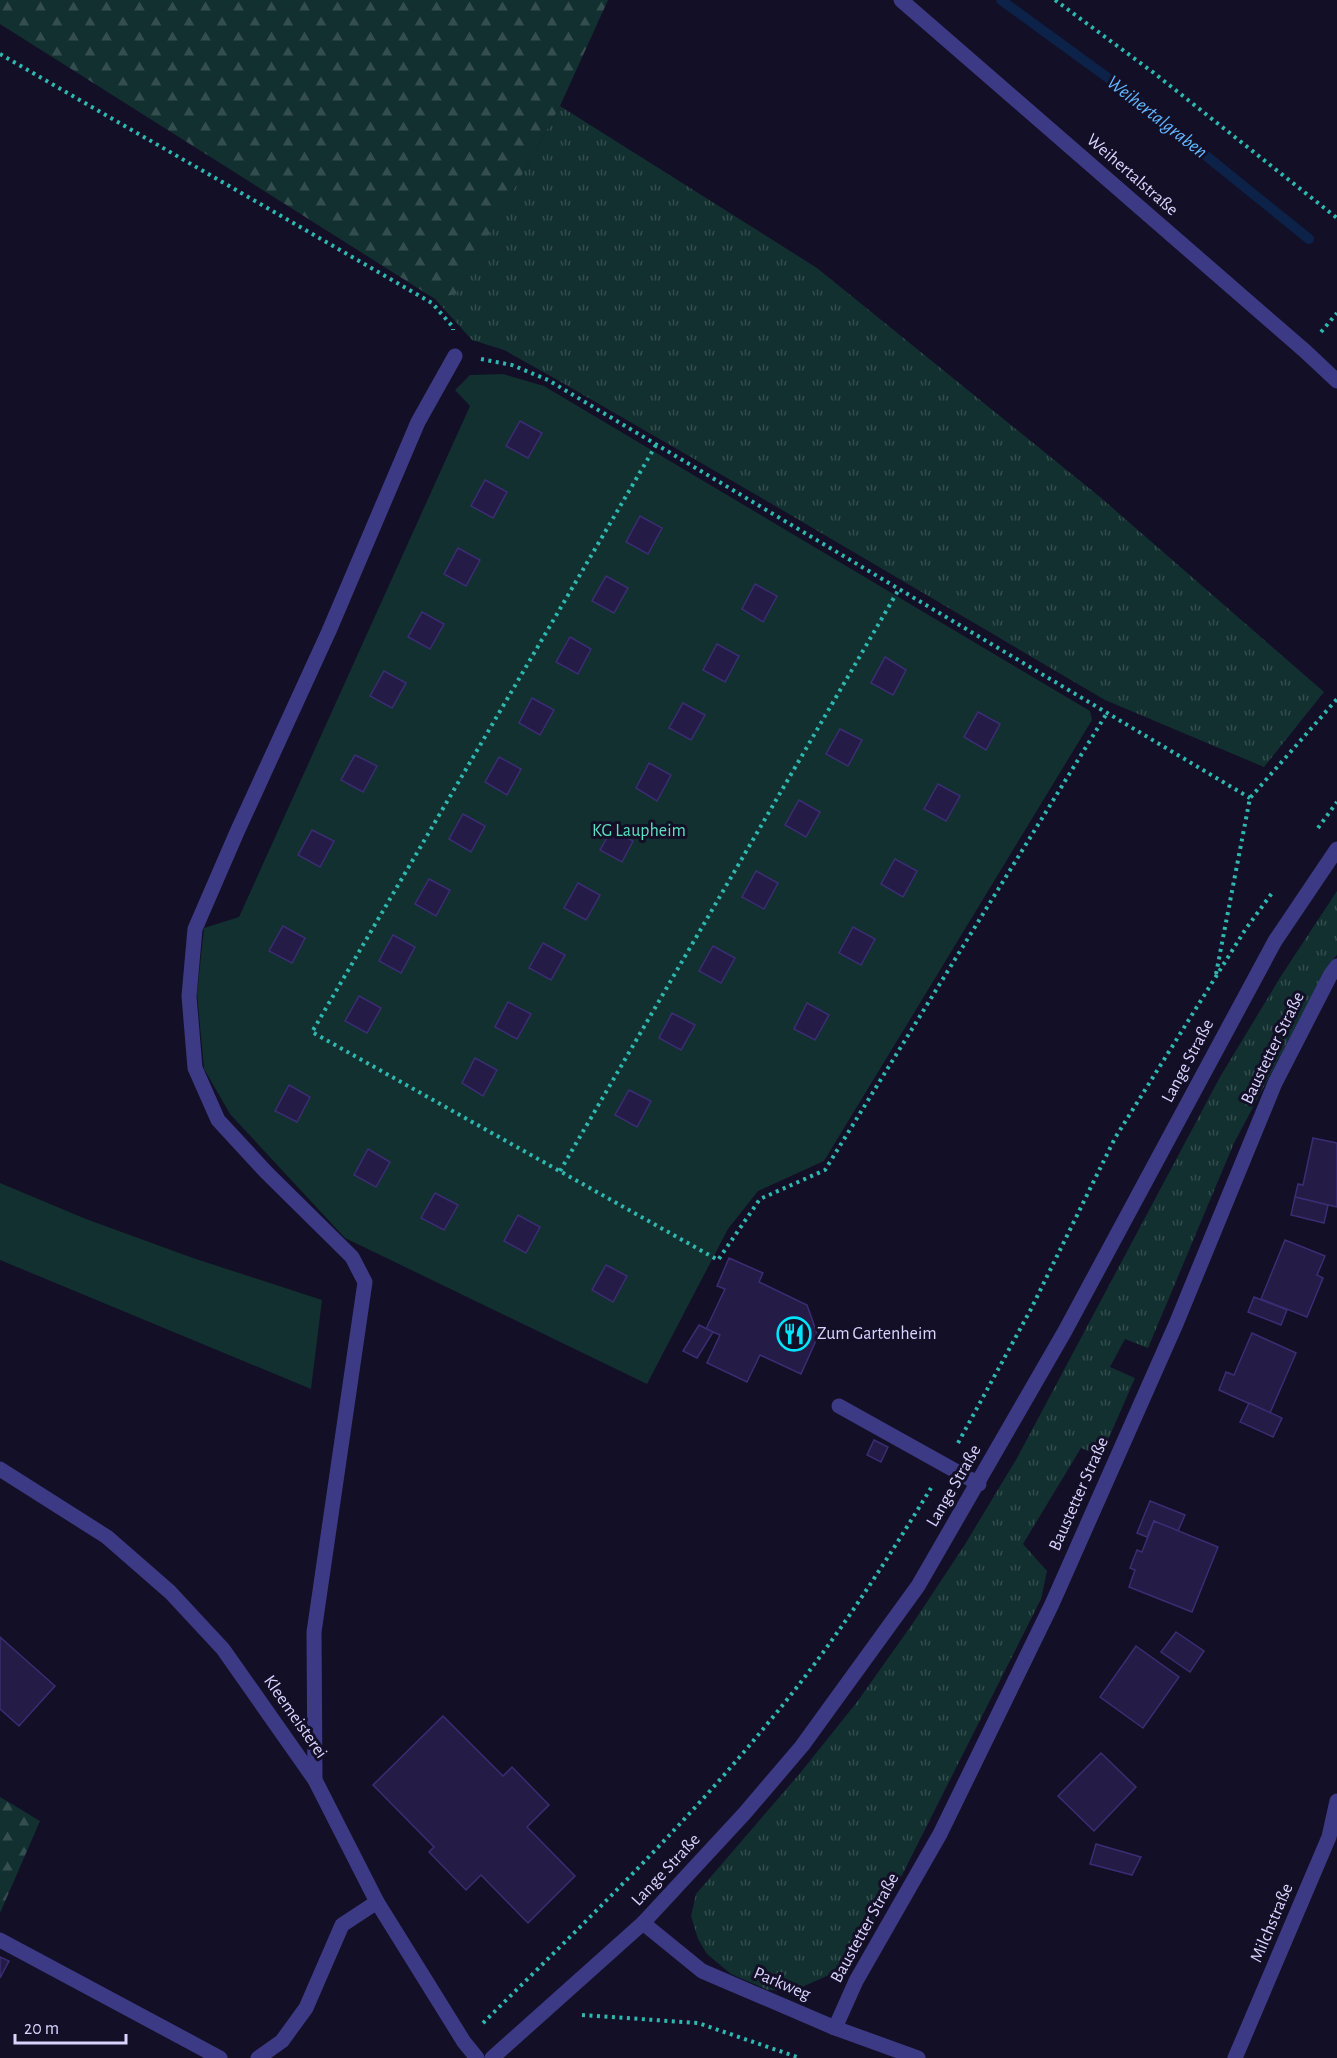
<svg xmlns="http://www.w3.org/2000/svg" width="1337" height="2058" viewBox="0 0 1337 2058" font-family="'Alegreya Sans',sans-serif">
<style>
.grass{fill:url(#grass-tufts)}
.forest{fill:url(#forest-firs)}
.garden{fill:#12302f}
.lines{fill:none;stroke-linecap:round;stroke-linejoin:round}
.stream{stroke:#0c2248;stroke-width:10}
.building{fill:#241b47;stroke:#3b2d73;stroke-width:1.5}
.path{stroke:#2fb8b0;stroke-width:4;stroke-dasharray:3 4.5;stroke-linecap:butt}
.service{stroke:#3d3a85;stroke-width:15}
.minor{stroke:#3d3a85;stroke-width:15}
.tertiary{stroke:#3d3a85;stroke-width:15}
.labels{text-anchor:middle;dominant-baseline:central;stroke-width:6;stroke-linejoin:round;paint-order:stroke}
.street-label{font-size:18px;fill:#d9d4ff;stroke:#130f26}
.park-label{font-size:18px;fill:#5fe0c0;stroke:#130f26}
.poi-label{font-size:18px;fill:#d9d4ff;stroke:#130f26;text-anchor:start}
.water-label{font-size:20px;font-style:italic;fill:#62b6ff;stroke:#130f26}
</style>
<defs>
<pattern id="grass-tufts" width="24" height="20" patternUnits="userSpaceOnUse" patternTransform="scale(1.5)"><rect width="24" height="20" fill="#12302f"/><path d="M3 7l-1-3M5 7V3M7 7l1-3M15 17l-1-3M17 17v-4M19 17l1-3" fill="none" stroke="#344d4e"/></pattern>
<pattern id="forest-firs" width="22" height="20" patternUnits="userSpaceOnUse" patternTransform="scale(1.5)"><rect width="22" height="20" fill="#12302f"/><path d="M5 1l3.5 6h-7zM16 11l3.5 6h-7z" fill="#344d4e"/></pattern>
</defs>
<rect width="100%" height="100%" fill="#130f26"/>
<g class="grass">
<polygon points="560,106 817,268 1100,497 1324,692 1264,767 1105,700 760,497 554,378 504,350 472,340 435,299 456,293"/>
<polygon points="1337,891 1337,955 1329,964 1234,1143 1148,1348 1125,1339 1110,1367 1135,1378 1101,1456 1081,1448 1023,1544 1047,1571 1041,1599 892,1895 852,1952 829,1975 793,1991 768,1990 731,1974 707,1954 698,1939 691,1916 696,1894 801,1772 857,1702 913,1623 964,1546 1017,1458 1220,1077 1281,976"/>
</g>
<g class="forest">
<polygon points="0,0 608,0 560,106 456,294 435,299 0,24"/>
<polygon points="0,1797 40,1821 0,1913"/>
</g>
<g class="garden">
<polygon points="503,374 544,386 1090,711 1092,720 824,1161 758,1191 728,1229 647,1384 345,1238 230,1114 204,1069 197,993 204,928 239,917 470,406 455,390 470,375"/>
<polygon points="0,1183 86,1219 193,1258 322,1300 311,1389 0,1260"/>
</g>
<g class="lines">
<polyline class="stream" points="1001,0 1126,91 1309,239"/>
</g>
<g class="building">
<polygon points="520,421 542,433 528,458 506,446"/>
<polygon points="485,480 507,492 493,518 471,506"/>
<polygon points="640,516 662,528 648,554 626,542"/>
<polygon points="458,548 480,560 466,586 444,574"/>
<polygon points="606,576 628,588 614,613 592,601"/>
<polygon points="755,584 777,596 763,622 742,609"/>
<polygon points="422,612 444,624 430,649 408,637"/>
<polygon points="570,637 591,649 578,674 556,662"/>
<polygon points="717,644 739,656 725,682 703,670"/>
<polygon points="885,657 906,670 893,695 871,683"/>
<polygon points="384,671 406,683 392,708 370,696"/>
<polygon points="532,698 554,710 540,735 519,723"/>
<polygon points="683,703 705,715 691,740 669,728"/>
<polygon points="978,712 1000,724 986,750 964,737"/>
<polygon points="840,729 862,740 848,766 826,754"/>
<polygon points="355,755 377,766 363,792 341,780"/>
<polygon points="499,757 521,769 507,795 485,782"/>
<polygon points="649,763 671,775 657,801 636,788"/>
<polygon points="938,784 960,796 946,821 924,809"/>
<polygon points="799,800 820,812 806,837 785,825"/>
<polygon points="463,814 485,826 471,852 449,839"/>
<polygon points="612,829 633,841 622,862 600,850"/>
<polygon points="312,830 334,841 320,867 298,855"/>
<polygon points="895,859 917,871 903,897 881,884"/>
<polygon points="756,871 778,883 764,909 742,897"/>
<polygon points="429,879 450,890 436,916 415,904"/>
<polygon points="578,883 600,895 586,920 564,908"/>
<polygon points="283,926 305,938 292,963 269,951"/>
<polygon points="853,927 875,939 861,965 839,953"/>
<polygon points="393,935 415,947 401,973 379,961"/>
<polygon points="543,943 565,955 551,980 529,968"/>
<polygon points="713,946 735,958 721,983 699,971"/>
<polygon points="359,996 381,1008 367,1033 345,1021"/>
<polygon points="508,1002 531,1014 517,1039 495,1027"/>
<polygon points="807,1003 829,1015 815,1040 794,1029"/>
<polygon points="672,1013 695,1025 681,1050 659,1038"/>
<polygon points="475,1058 497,1070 483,1096 462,1083"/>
<polygon points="289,1085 310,1097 297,1122 275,1111"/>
<polygon points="629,1090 651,1101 637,1127 615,1115"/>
<polygon points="1313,1138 1337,1143 1337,1207 1295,1197 1298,1184 1303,1185"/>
<polygon points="368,1149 390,1162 376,1187 354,1175"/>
<polygon points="435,1193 458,1205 444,1230 421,1218"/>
<polygon points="1295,1197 1328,1205 1324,1223 1291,1215"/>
<polygon points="518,1215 540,1227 526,1253 504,1241"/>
<polygon points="1285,1240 1325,1256 1317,1275 1323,1278 1307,1317 1261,1299"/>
<polygon points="729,1258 763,1273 759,1282 807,1305 818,1336 801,1374 760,1355 747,1382 707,1363 720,1335 706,1329 725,1289 717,1286"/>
<polygon points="606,1265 627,1276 613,1302 592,1290"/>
<polygon points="1254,1297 1287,1310 1281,1325 1248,1312"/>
<polygon points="699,1325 713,1332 697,1358 683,1351"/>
<polygon points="1252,1333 1296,1353 1270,1413 1219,1390 1226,1372 1234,1375"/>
<polygon points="1249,1403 1282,1418 1273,1437 1240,1422"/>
<polygon points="874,1440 888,1447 881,1462 867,1455"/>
<polygon points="1150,1501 1185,1515 1178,1531 1154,1521 1147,1537 1137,1533"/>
<polygon points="1154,1521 1218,1547 1192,1612 1129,1587 1135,1570 1130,1568 1137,1550 1142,1552"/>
<polygon points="1176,1632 1204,1651 1190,1672 1161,1652"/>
<polygon points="0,1637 55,1686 19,1726 0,1709"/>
<polygon points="1136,1646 1179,1677 1143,1728 1100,1697"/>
<polygon points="443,1716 503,1776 512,1767 549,1805 527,1827 575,1876 528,1923 481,1875 466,1890 429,1852 434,1847 373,1785"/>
<polygon points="1101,1753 1136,1787 1094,1831 1058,1796"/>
<polygon points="1096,1844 1141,1857 1132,1875 1090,1864"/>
<polygon points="0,1957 9,1961 0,1978"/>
</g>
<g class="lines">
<g class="path">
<polyline points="1055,0 1154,73 1337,218"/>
<polyline points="0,54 432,303 453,327 453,330"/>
<polyline points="1321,332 1337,313"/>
<polyline points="481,359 512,365 548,380 1250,798"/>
<polyline points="656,445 312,1032 718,1260 760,1199 825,1170 1107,713"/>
<polyline points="1318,828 1337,802"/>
<polyline points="1216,974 1250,798 1337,699"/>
<polyline points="560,1171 899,589"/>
<polyline points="958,1443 1031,1309 1115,1138 1245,930 1272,893"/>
<polyline points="582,2015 698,2023 800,2058"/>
<path d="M 483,2023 C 581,1926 681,1830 768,1723 C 830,1649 881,1570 931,1488"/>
</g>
<g class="service">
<polyline points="839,1406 979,1484"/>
<polyline points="315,1780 314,1632 365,1282 352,1257 266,1172 218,1120 195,1068 189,996 195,929 237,832 329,631 418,422 455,356"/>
<polyline points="0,1940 220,2058"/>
<polyline points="258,2058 282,2041 306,2008 342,1925 377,1902"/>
<polyline points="1235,2058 1329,1837 1337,1801"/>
</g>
<g class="minor">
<polyline points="0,1469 107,1537 170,1592 223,1649 315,1780 377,1902 464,2042 477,2058"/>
<polyline points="643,1923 702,1971 835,2028 918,2058"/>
<polyline points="835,2028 856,1981 940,1834 1052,1604 1176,1324 1275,1083 1331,974 1337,966"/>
</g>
<g class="tertiary">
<polyline points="901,0 1305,351 1337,381"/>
<polyline points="492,2058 643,1923 744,1814 802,1746 918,1586 1065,1331 1275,941 1337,849"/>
</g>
</g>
<defs>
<g id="restaurant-ring" transform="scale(1.725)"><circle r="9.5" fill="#130f26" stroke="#00e5ff" stroke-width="1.5"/><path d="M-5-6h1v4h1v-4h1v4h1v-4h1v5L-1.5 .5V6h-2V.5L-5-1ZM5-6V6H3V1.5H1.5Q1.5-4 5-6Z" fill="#00e5ff"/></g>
</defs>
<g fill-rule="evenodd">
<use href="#restaurant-ring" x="794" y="1334"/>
</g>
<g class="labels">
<g class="street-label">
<text transform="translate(1132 175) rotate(41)">Weihertalstraße</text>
<text transform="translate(1273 1048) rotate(-64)">Baustetter Straße</text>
<text transform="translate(1188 1061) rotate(-62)">Lange Straße</text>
<text transform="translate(954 1486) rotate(-60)">Lange Straße</text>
<text transform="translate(1079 1494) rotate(-66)">Baustetter Straße</text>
<text transform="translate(295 1717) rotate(55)">Kleemeisterei</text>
<text transform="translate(666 1870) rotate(-47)">Lange Straße</text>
<text transform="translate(1272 1923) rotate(-67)">Milchstraße</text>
<text transform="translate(865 1928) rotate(-61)">Baustetter Straße</text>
<text transform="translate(782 1984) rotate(23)">Parkweg</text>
</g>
<g class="park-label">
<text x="639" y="831">KG Laupheim</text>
</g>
<g class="poi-label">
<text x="817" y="1334">Zum Gartenheim</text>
</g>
<g class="water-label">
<text transform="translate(1157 117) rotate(38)">Weihertalgraben</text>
</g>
</g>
<path d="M15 2034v9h111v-9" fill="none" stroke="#d9d4ff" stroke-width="3"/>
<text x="24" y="2034" font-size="18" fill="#d9d4ff" stroke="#130f26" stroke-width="4.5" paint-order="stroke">20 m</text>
</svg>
